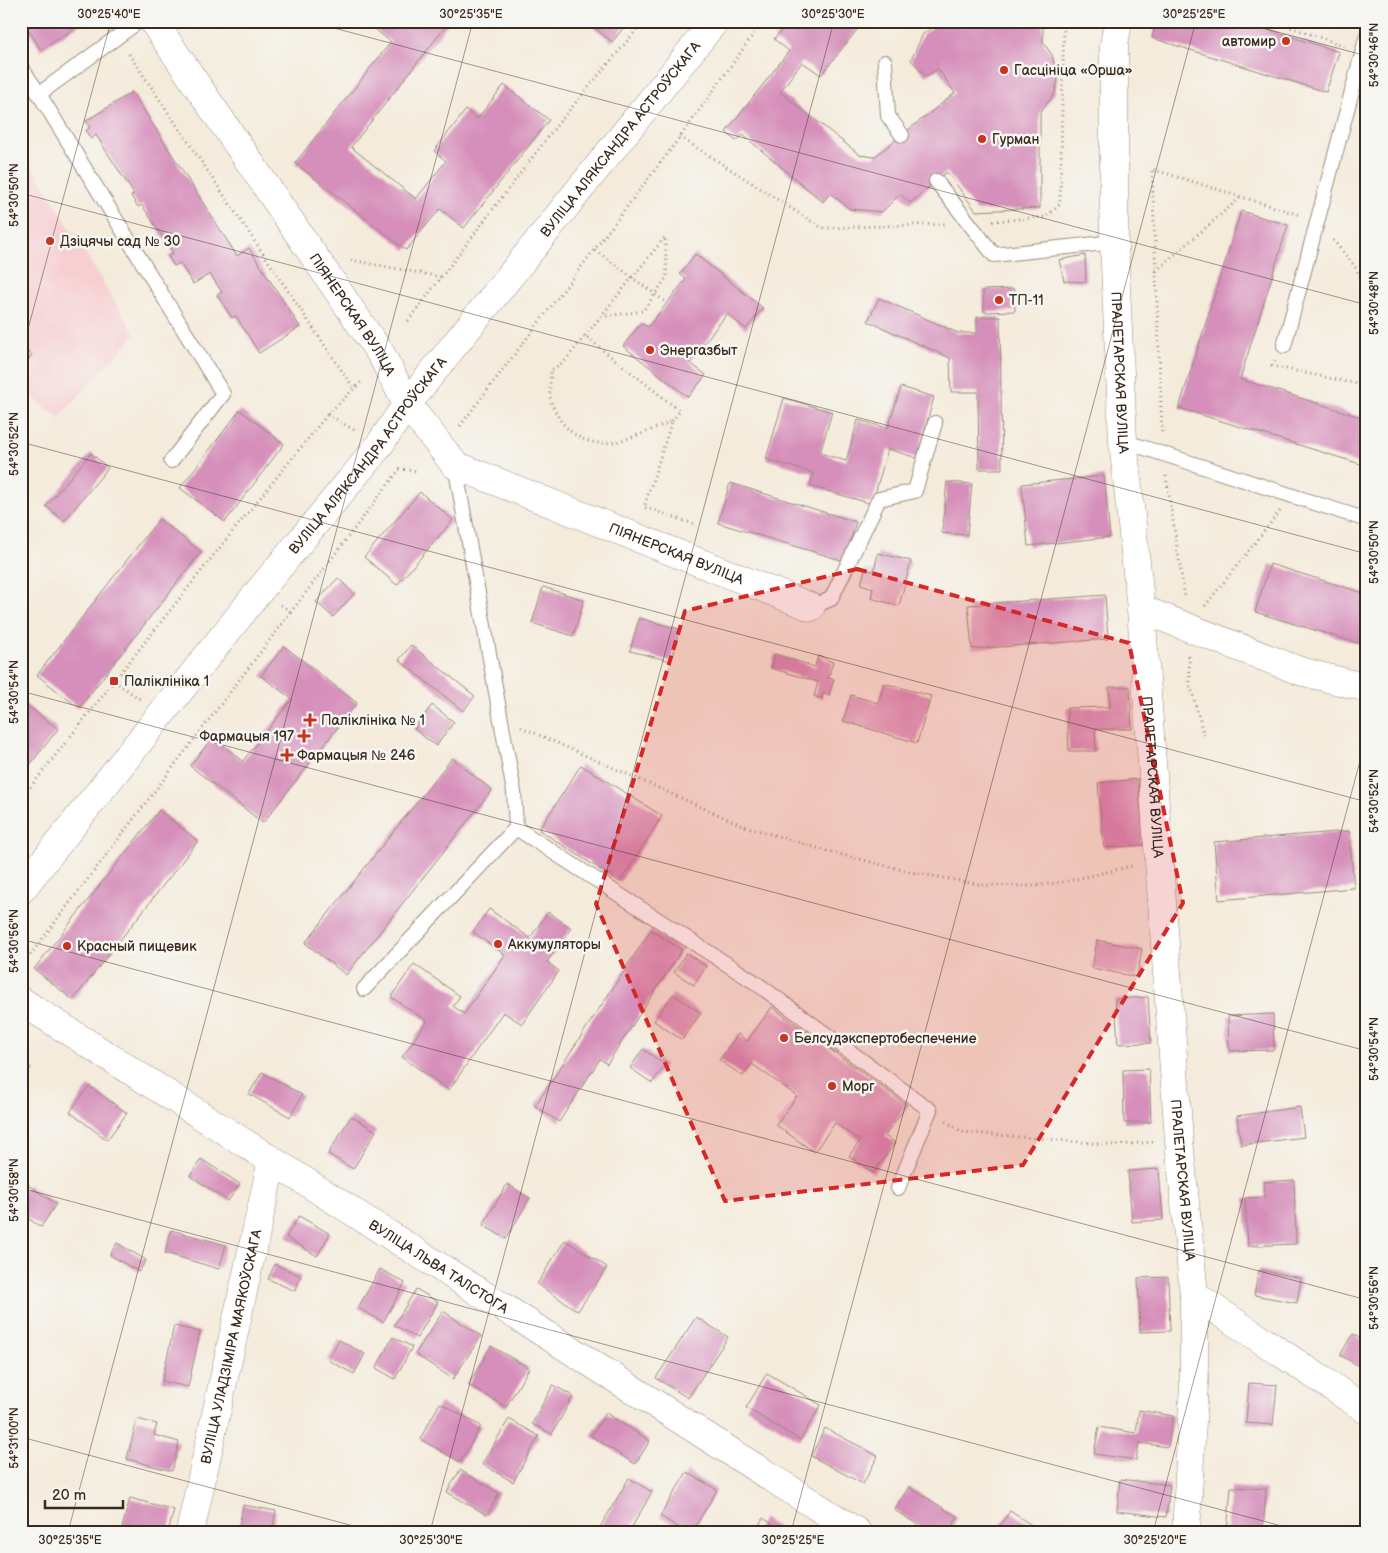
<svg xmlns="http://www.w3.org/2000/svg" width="1388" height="1553" viewBox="0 0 1388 1553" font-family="'Balsamiq Sans',sans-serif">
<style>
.built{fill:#f7cfd2}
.building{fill:#d68eba}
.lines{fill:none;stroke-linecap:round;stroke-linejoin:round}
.service-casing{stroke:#988a7c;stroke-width:16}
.minor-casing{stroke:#988a7c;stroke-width:29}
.tertiary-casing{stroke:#988a7c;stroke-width:29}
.path{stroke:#988a7c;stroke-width:3;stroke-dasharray:1 4;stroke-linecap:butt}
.service{stroke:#fff;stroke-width:14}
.minor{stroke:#fff;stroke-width:28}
.tertiary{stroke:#fff;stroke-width:28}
.marked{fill:#d62828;fill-opacity:0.2;stroke:#d62828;stroke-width:4;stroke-dasharray:10 6;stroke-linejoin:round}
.ticks{fill:none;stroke:#3b2a1e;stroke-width:1;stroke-opacity:0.45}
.poi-dot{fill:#c8321e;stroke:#f6f6f2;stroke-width:2}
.labels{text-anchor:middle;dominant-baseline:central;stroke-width:5;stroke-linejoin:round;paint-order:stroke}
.poi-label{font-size:14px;fill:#3b2a1e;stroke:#f6f6f2;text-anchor:start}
.street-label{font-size:14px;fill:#3b2a1e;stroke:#f6f6f2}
.neatline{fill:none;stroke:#3b2a1e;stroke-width:2}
.ticks-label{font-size:12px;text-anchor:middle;fill:#3b2a1e}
</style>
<rect width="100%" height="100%" fill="#f6f6f2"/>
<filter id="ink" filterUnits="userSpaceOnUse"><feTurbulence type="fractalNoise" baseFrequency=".02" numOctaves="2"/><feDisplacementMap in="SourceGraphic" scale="10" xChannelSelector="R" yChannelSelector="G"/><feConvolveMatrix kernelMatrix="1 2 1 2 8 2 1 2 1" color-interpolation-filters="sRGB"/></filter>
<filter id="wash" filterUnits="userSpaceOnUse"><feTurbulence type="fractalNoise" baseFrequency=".0096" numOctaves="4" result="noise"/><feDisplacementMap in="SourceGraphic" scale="20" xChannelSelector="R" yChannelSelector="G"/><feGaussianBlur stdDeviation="1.12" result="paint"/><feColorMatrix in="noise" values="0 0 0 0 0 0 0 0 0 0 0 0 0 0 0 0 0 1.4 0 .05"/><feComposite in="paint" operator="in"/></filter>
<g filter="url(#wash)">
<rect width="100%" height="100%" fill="#f4ebdb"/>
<polygon class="built" points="21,148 135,334 59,418 21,389"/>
<g id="blocks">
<g class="building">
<polygon points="23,21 81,21 82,23 41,50"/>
<polygon points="365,21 450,21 351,147 416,199 446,161 434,151 466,110 477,119 504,85 549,120 464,228 440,209 406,250 295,163 391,42"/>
<polygon points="586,21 629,21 612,42"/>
<polygon points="790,21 864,21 821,75 802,62 780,92 860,155 874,157 955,93 938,69 926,76 911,60 923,34 932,28 934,21 1043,21 1043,42 1052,55 1058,78 1055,93 1040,113 1040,208 976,211 947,172 910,203 900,194 882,212 850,209 830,193 823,202 743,135 736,141 726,132 789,51 774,39"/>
<polygon points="1157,21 1242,21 1339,52 1326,92 1152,38"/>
<polygon points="132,92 237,256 249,248 300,327 259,353 236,316 232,318 217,295 222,292 210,274 193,284 180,263 174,266 168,256 173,253 142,205 138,207 131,196 134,194 96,135 91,139 86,131 90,128 86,121"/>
<polygon points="1241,211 1288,225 1240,379 1367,419 1367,466 1179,408"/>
<polygon points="695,254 763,308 746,329 727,314 689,362 706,375 688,397 623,346 641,323 648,327 686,279 680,274"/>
<polygon points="1085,255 1086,282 1064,281 1059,260"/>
<polygon points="1014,289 1015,311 984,312 983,290"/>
<polygon points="879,298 958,333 977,333 977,317 1000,317 1002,469 979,469 978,392 951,392 950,358 868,321"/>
<polygon points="21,347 32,355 21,369"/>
<polygon points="901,387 934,397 917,458 888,449 872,504 810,486 813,473 766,459 784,398 832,412 820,453 846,461 858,420 888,428"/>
<polygon points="240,410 284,444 225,522 180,488"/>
<polygon points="91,453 108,468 64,521 46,506"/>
<polygon points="1104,476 1110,537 1028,546 1022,484"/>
<polygon points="947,482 972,484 967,535 942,533"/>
<polygon points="730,483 856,522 844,561 718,523"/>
<polygon points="420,492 453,520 397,585 364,557"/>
<polygon points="159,519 201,552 79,708 37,675"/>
<polygon points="878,553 911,561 899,606 871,598 873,588 861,584 865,569 874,571"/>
<polygon points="1270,564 1367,594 1367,646 1255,612"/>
<polygon points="338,578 354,594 333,617 316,602"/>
<polygon points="543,587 584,600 573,636 532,623"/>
<polygon points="1105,595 1108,639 972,649 968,605"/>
<polygon points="639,618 679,629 671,661 630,651"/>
<polygon points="411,645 475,696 463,711 399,660"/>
<polygon points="284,646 357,703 263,823 190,766 213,737 243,761 292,699 261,676"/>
<polygon points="775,654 815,667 818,656 833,662 828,678 834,679 829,695 823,693 822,699 814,696 818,682 771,668"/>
<polygon points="884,683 931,696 917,743 843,721 851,695 878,703"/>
<polygon points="1109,687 1130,687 1132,729 1095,729 1096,751 1069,751 1067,708 1110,707"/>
<polygon points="21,701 58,729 21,776"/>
<polygon points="432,705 454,722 436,746 414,729"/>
<polygon points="452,758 492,790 346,975 305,943"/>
<polygon points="581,765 662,816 620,882 539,830"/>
<polygon points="1138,779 1144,845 1104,848 1098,783"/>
<polygon points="159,810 198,841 73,1000 34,969"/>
<polygon points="1349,831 1354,888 1219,900 1214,842"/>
<polygon points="489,909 530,938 548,912 571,928 547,962 559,971 522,1024 503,1012 449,1090 402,1057 427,1021 391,997 414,964 460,996 453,1006 464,1014 505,955 473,932"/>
<polygon points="651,930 682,950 607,1064 600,1059 559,1122 535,1106"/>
<polygon points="1097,940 1142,949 1137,977 1092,968"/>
<polygon points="686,953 706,966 694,985 674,972"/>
<polygon points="673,994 701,1013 682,1040 654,1021"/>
<polygon points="1148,997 1151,1043 1118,1044 1115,999"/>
<polygon points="772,1007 907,1105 885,1136 895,1143 873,1173 849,1156 860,1141 835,1123 814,1152 776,1125 797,1096 752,1064 743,1076 719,1060 738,1034 747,1041"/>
<polygon points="1273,1014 1274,1050 1229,1051 1228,1016"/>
<polygon points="643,1049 665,1065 652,1083 630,1068"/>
<polygon points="21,1060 31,1068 21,1081"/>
<polygon points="1149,1069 1151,1122 1124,1123 1123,1070"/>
<polygon points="262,1072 302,1095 290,1117 249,1094"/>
<polygon points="89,1086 127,1113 107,1140 70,1112"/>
<polygon points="1300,1107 1304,1137 1241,1145 1237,1116"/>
<polygon points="351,1116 376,1131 353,1169 328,1154"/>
<polygon points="201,1159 240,1184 228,1201 190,1176"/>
<polygon points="1159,1169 1163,1220 1132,1222 1128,1171"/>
<polygon points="1294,1180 1296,1244 1248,1246 1245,1198 1265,1197 1264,1182"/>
<polygon points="507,1184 530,1198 506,1239 483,1225"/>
<polygon points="28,1185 56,1204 41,1227 21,1214 21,1195"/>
<polygon points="299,1216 330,1234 317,1256 286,1237"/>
<polygon points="171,1230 226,1245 219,1269 165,1253"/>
<polygon points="565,1240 607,1267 578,1311 537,1284"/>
<polygon points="117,1243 146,1260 139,1272 110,1255"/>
<polygon points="275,1264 301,1276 295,1291 268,1279"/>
<polygon points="380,1269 405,1283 383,1322 358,1308"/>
<polygon points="1259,1270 1301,1278 1297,1303 1254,1295"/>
<polygon points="1168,1277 1170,1331 1140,1332 1138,1278"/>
<polygon points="416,1289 438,1302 417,1338 394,1325"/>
<polygon points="443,1311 481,1336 453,1379 415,1354"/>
<polygon points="696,1317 728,1337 688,1398 656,1378"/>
<polygon points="174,1326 200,1332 188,1387 162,1381"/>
<polygon points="1353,1334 1367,1343 1367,1371 1340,1355"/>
<polygon points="393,1337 412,1347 395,1379 376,1368"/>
<polygon points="339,1340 365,1354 354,1374 328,1360"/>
<polygon points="491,1346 529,1368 506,1407 468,1385"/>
<polygon points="767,1373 821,1405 800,1440 746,1408"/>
<polygon points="1249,1383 1277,1385 1273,1425 1246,1423"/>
<polygon points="553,1385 573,1396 552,1434 532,1424"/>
<polygon points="440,1403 481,1426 460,1462 420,1439"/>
<polygon points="1139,1410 1173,1416 1168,1447 1139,1443 1136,1460 1094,1454 1099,1427 1136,1433"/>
<polygon points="606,1413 650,1441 635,1464 591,1436"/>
<polygon points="137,1419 157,1424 154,1435 179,1442 172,1471 127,1459"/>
<polygon points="509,1419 539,1436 513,1482 482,1464"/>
<polygon points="825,1428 878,1456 863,1484 811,1456"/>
<polygon points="460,1470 499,1493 487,1515 447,1492"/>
<polygon points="687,1472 717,1490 692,1532 686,1532 660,1516"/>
<polygon points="629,1478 652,1492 629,1532 605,1532 599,1529"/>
<polygon points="1120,1479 1170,1485 1166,1517 1117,1511"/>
<polygon points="909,1487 958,1517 949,1532 930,1532 894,1510"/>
<polygon points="1231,1487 1266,1489 1263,1532 1227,1532"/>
<polygon points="130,1498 174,1510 168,1532 121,1532"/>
<polygon points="243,1505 276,1511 272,1532 238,1532"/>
<polygon points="1010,1511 1039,1530 1038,1532 996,1532"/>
<polygon points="763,1518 785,1532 755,1532"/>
</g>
</g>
</g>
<g filter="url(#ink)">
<use href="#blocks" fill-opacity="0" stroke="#988a7c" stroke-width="1"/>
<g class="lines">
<g class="service-casing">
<g id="service">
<polyline points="139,21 39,94 223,394 171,461"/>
<polyline points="885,62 888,116 902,135"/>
<polyline points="21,67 39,94"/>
<polyline points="936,181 994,255 1114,242"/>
<polyline points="1284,346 1367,35"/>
<polyline points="1123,441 1367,520"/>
<polyline points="811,607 831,599 879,499 915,491 935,423"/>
<polyline points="516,828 756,983 930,1110 898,1188"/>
<polyline points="364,989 516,828 514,792 455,465"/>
</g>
</g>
<g class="minor-casing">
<g id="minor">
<path id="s1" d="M 407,404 L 455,465 L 811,607"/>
<polyline points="1141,609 1300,671 1367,688"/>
<polyline points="1194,1295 1367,1410"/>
<path id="s2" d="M 190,1532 L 272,1160"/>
</g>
</g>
<g class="tertiary-casing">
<g id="tertiary">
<path id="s3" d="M 153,21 L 381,354 L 407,404"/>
<path id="s4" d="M 1118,21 L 1114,45 L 1114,242 L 1123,441 L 1141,609 L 1179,1140 L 1194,1295 L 1194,1384 L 1186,1532"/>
<path id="s5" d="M 21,890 L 260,590 L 378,447 L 407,404 L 715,21"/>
<path id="s6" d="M 21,1001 L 857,1532"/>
</g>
</g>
<g class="path">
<polyline points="1272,21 1345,46"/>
<polyline points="129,54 354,389"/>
<polyline points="680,137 822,228 945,224"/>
<polyline points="993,221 1046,217 1060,204 1064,21"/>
<polyline points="1333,240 1354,265 1367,290"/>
<polyline points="595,250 667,303"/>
<polyline points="351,260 441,277"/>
<polyline points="1156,271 1241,197"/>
<polyline points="408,321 557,125 644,21"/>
<polyline points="585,336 665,237 667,277 643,311 600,317"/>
<polyline points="1275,361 1272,366 1367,386"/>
<path d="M 672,421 L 680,411 L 585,336 L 564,362 L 551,370 C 551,378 549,389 550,397 C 557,424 577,444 605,443 C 626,442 653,429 672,421 L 644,507 L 694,524"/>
<polyline points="460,426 680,137 763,21"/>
<polyline points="354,430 328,414 361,382"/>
<polyline points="1162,432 1152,169 1300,215"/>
<polyline points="399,469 418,471"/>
<polyline points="1166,476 1185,598"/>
<polyline points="281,605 291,612"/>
<polyline points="1205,606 1280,511"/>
<polyline points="1189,656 1190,684 1204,736"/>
<polyline points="114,681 140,699"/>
<polyline points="521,727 744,826 827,851 911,872 982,885 1033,886 1064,882 1132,866"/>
<polyline points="21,799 221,546 328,414"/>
<polyline points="21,967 399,470"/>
<polyline points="946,1121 962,1132 1116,1145 1154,1142"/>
</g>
<use href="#service" class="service"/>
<use href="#minor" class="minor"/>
<use href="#tertiary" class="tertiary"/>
</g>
</g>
<path class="marked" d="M 857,569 L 1129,643 L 1183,903 L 1023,1165 L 725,1201 L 596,904 L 685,611 Z"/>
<path class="ticks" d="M 308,21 L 1367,305M 1236,21 L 1367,56M 21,193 L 1367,554M 21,355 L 111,21M 21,442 L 1367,802M 21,691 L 1367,1051M 21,939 L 1367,1300M 21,1188 L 1304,1532M 21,1437 L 376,1532M 68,1532 L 473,21M 430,1532 L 834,21M 791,1532 L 1196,21M 1153,1532 L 1367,735"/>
<g class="poi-dot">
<circle cx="1286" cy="41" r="5"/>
<circle cx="1004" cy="70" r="5"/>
<circle cx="982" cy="139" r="5"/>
<circle cx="50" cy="241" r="5"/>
<circle cx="999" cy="300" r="5"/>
<circle cx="650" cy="350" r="5"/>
<rect x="109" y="676" width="10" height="10" rx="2.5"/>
<path d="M307.5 712.5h5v5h5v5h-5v5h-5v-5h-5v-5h5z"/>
<path d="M301.5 728.5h5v5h5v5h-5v5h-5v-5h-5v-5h5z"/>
<path d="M284.5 747.5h5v5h5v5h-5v5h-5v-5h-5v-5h5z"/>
<circle cx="498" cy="944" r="5"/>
<circle cx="67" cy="946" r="5"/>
<circle cx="784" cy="1038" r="5"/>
<circle cx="832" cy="1086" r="5"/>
</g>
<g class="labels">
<g class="poi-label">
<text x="1276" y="41" text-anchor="end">автомир</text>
<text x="1014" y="70">Гасцініца «Орша»</text>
<text x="992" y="139">Гурман</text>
<text x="60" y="241">Дзіцячы сад № 30</text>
<text x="1009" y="300">ТП-11</text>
<text x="660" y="350">Энергазбыт</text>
<text x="124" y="681">Паліклініка 1</text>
<text x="321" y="720">Паліклініка № 1</text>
<text x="294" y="736" text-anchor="end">Фармацыя 197</text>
<text x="297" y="755">Фармацыя № 246</text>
<text x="508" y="944">Аккумуляторы</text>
<text x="77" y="946">Красный пищевик</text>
<text x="794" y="1038">Белсудэкспертобеспечение</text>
<text x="842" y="1086">Морг</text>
</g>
<g class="street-label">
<text stroke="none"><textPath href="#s5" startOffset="961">ВУЛІЦА АЛЯКСАНДРА АСТРОЎСКАГА</textPath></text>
<text stroke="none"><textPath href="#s3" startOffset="355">ПІЯНЕРСКАЯ ВУЛІЦА</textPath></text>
<text stroke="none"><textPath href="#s4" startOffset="352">ПРАЛЕТАРСКАЯ ВУЛІЦА</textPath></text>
<text stroke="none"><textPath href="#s5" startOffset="556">ВУЛІЦА АЛЯКСАНДРА АСТРОЎСКАГА</textPath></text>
<text stroke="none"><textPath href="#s1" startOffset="316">ПІЯНЕРСКАЯ ВУЛІЦА</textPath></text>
<text stroke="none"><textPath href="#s4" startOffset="758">ПРАЛЕТАРСКАЯ ВУЛІЦА</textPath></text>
<text stroke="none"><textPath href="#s4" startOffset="1162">ПРАЛЕТАРСКАЯ ВУЛІЦА</textPath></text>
<text stroke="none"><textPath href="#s6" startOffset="495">ВУЛІЦА ЛЬВА ТАЛСТОГА</textPath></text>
<text stroke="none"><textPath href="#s2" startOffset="190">ВУЛІЦА УЛАДЗІМІРА МАЯКОЎСКАГА</textPath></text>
</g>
</g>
<rect width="1388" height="1553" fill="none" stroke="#f6f6f2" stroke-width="55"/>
<path d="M45 1500v8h78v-8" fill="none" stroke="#3b2a1e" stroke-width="2.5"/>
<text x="52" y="1500" font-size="15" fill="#3b2a1e" stroke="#f6f6f2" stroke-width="4" paint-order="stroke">20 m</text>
<rect x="28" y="28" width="1332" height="1498" class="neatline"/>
<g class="ticks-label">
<text x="109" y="18">30°25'40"E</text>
<text x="471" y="18">30°25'35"E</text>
<text x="833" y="18">30°25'30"E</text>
<text x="1194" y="18">30°25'25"E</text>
<text transform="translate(1374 55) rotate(-90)" y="4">54°30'46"N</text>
<text transform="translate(14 195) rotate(-90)" y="4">54°30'50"N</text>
<text transform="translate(1374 303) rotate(-90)" y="4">54°30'48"N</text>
<text transform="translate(14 444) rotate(-90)" y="4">54°30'52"N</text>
<text transform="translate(1374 552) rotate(-90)" y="4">54°30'50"N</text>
<text transform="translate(14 692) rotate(-90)" y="4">54°30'54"N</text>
<text transform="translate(1374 801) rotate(-90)" y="4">54°30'52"N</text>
<text transform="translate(14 941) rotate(-90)" y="4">54°30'56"N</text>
<text transform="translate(1374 1049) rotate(-90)" y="4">54°30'54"N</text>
<text transform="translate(14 1190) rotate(-90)" y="4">54°30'58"N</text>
<text transform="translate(1374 1298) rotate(-90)" y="4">54°30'56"N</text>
<text transform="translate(14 1438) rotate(-90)" y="4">54°31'00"N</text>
<text x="70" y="1544">30°25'35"E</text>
<text x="431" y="1544">30°25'30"E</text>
<text x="793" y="1544">30°25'25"E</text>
<text x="1155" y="1544">30°25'20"E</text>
</g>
</svg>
